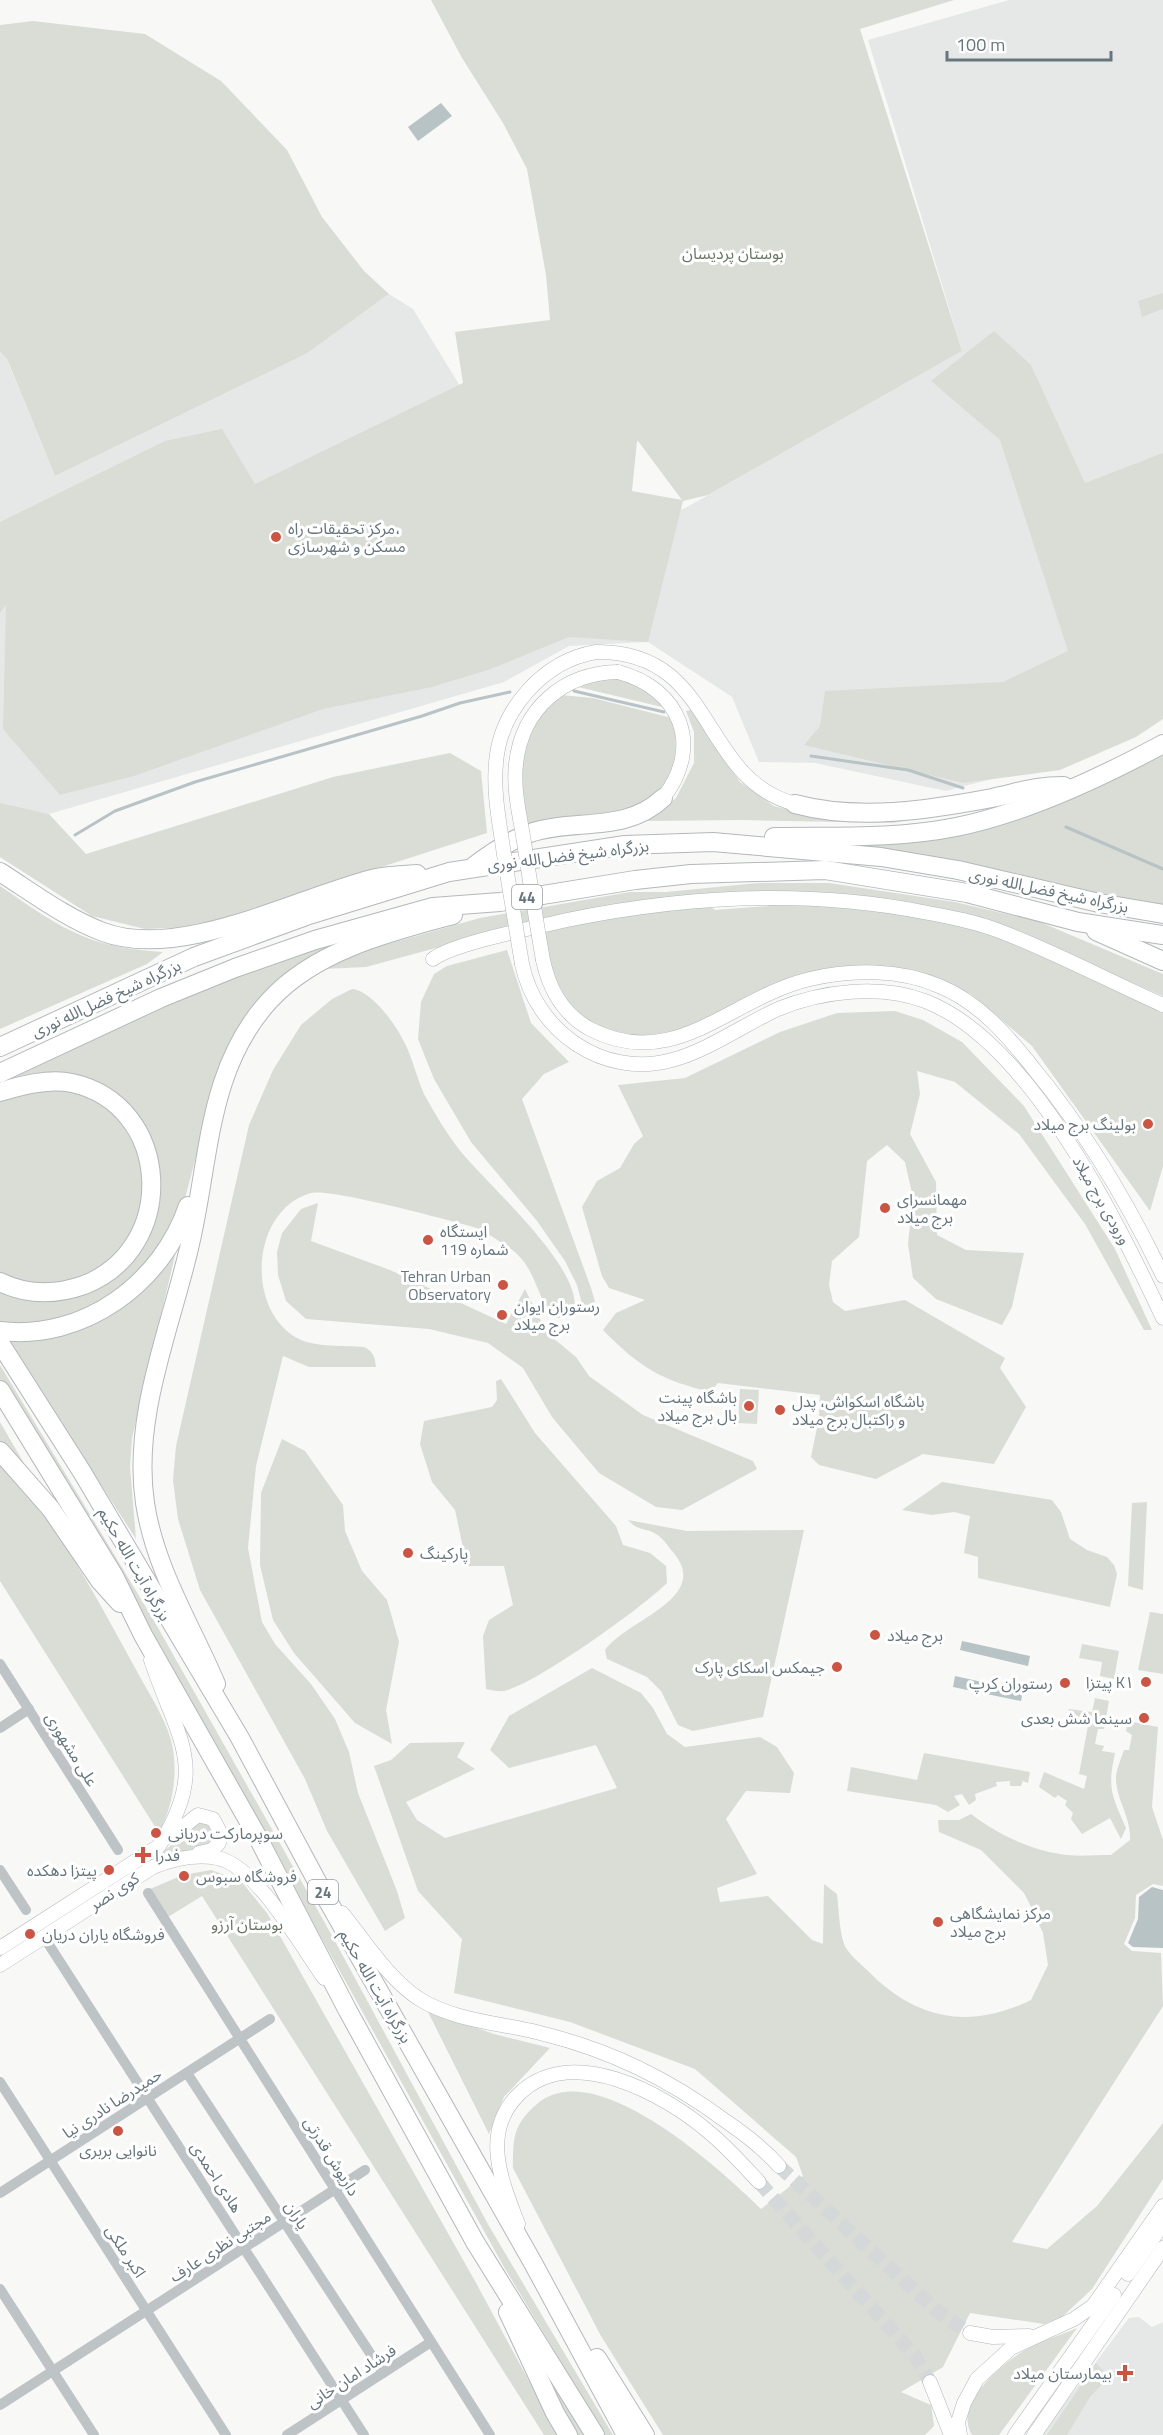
<svg xmlns="http://www.w3.org/2000/svg" width="1163" height="2435" viewBox="0 0 1163 2435" font-family="'Titillium Web','Noto Sans Arabic',sans-serif">
<style>
.built{fill:#e6e8e7}
.green{fill:#d9ddd6;fill-rule:evenodd}
.water{fill:#b8c3c6}
.lines{fill:none;stroke-linecap:round;stroke-linejoin:round}
.stream{stroke:#b8c3c6;stroke-width:3}
.secondary-tunnel{stroke:#d4d8d9;stroke-width:14;stroke-dasharray:14 7;stroke-linecap:butt}
.secondary-casing{stroke:#b1b7bb;stroke-width:15}
.highway-casing{stroke:#b4b8bb;stroke-width:20}
.street{stroke:#bec3c6;stroke-width:10}
.secondary{stroke:#fff;stroke-width:14}
.highway{stroke:#fff;stroke-width:18}
.secondary-bridge-casing{stroke:#b1b7bb;stroke-width:15;stroke-linecap:butt}
.secondary-bridge{stroke:#fff;stroke-width:14}
.poi-dot{fill:#ce5441;stroke:#fff;stroke-width:2}
.labels{text-anchor:middle;dominant-baseline:central;stroke-width:6;stroke-linejoin:round;paint-order:stroke}
.shield{fill:#fff;stroke:#949fa5;stroke-width:1.5}
.shield-label{font-size:15px;font-weight:bold;fill:#66767e}
.park-label{font-size:16px;fill:#6a7765;stroke:#fff}
.poi-label{font-size:16px;fill:#66767e;stroke:#fff;text-anchor:start}
.street-label{font-size:16px;fill:#66767e;stroke:#fff}
</style>
<rect width="100%" height="100%" fill="#f8f8f7"/>
<g class="built">
<polygon points="1009,0 1163,0 1163,686 999,777 946,791 815,763 759,762 732,697 648,642 569,646 504,682 49,814 0,805 0,343 55,476 306,354 389,294 413,309 570,566 687,507 962,351 868,40"/>
<polygon points="1139,2317 1152,2327 1163,2322 1163,2435 1041,2435 1129,2318"/>
</g>
<g class="green">
<path d="M 431,0 L 954,0 L 860,29 L 962,351 L 708,495 L 683,501 L 648,642 L 569,637 L 491,669 L 432,687 L 323,709 L 134,776 L 60,795 L 3,729 L 6,605 L 0,613 L 0,522 L 165,441 L 222,429 L 255,484 L 463,383 L 455,332 L 550,320 L 546,275 L 527,169 L 503,123 L 462,58 ZM 637,441 L 638,441 L 682,500 L 632,491 Z"/>
<polygon points="33,21 145,34 221,81 287,150 322,217 364,271 389,294 306,354 55,476 7,359 0,351 0,25"/>
<polygon points="1163,293 1163,309 1142,317 1138,301"/>
<polygon points="994,331 1031,365 1085,483 1163,453 1163,719 1136,737 1060,770 963,783 804,745 820,726 825,691 1003,682 1068,651 1000,440 931,381"/>
<polygon points="615,677 641,685 666,708 574,686"/>
<path d="M 561,695 L 593,698 L 672,718 C 682,752 673,799 633,810 C 599,819 561,821 527,826 C 520,774 515,731 561,695 Z"/>
<polygon points="691,710 740,782 774,806 823,819 909,820 893,823 742,820 645,821 676,798 694,763 694,732 686,711"/>
<polygon points="1163,752 1163,908 818,844 905,842"/>
<polygon points="450,753 481,771 487,833 195,927 145,929 92,916 0,857 0,803 49,814 86,854 333,777"/>
<polygon points="758,883 829,883 955,902 1040,922 1163,974 1163,996 1017,933 797,892 732,892 619,904 502,930 366,967 323,969 363,951 480,918 630,892 666,892"/>
<path d="M 0,886 C 27,904 54,925 85,937 C 109,947 137,950 163,952 L 147,964 L 0,1029 Z"/>
<polygon points="773,901 802,902 920,915 1002,936 1163,1010 1163,1166 1150,1211 1032,1046 971,994 921,974 780,983 670,1036 646,1038 606,1031 579,1015 565,1000 549,966 542,931 603,917 705,904 715,910 768,906"/>
<polygon points="395,924 285,977 205,1122 182,1210 169,1240 108,1301 49,1323 0,1328 0,1288 91,1288 157,1197 112,1096 0,1083 192,994 284,959"/>
<polygon points="507,950 531,1023 569,1062 544,1074 522,1099 591,1288 595,1302 584,1312 577,1285 565,1261 537,1221 471,1142 434,1079 418,1039 421,1002 434,974 447,966"/>
<path d="M 352,989 C 370,990 394,1022 402,1038 C 412,1055 416,1076 424,1094 C 434,1112 445,1131 458,1148 C 484,1182 585,1268 574,1312 L 567,1317 L 557,1318 C 531,1295 541,1266 502,1243 C 493,1237 481,1229 470,1226 C 444,1219 330,1188 311,1193 C 251,1210 245,1309 297,1338 C 315,1348 344,1345 364,1347 C 373,1351 375,1357 376,1367 L 309,1367 L 283,1356 L 256,1466 L 248,1548 L 262,1622 L 275,1644 L 311,1684 L 335,1719 L 349,1752 L 358,1793 L 397,1891 L 405,1918 L 385,1931 L 327,1831 L 305,1779 L 200,1590 L 178,1519 L 173,1480 L 176,1446 L 249,1125 L 273,1070 L 301,1025 L 332,999 Z"/>
<path d="M 895,1011 L 923,1020 L 962,1042 L 1024,1106 L 1115,1249 L 1152,1330 L 1144,1330 L 1085,1224 L 1019,1134 L 955,1082 L 917,1071 L 920,1094 L 910,1134 L 936,1182 L 937,1235 L 966,1250 L 1024,1253 L 1012,1307 L 1002,1325 L 936,1299 L 913,1278 L 908,1244 L 913,1198 L 905,1162 L 887,1145 L 867,1161 L 859,1237 L 832,1261 L 829,1285 L 833,1302 L 845,1311 L 905,1300 L 1005,1358 L 1000,1368 L 1026,1407 L 994,1464 L 923,1454 L 876,1479 L 819,1465 L 811,1457 L 819,1418 L 820,1395 L 718,1383 L 701,1402 L 703,1390 C 658,1379 635,1363 603,1330 L 616,1313 L 645,1300 L 609,1288 L 602,1276 L 582,1207 L 597,1181 L 620,1168 L 634,1144 L 643,1136 L 618,1085 L 685,1078 L 780,1032 L 837,1013 Z"/>
<polygon points="49,1086 86,1094 116,1113 143,1161 143,1211 117,1257 78,1281 34,1286 0,1275 0,1097"/>
<polygon points="318,1203 311,1241 390,1270 506,1324 525,1289 547,1333 576,1357 589,1376 643,1415 753,1461 757,1469 682,1510 656,1507 599,1473 552,1417 523,1368 488,1343 429,1329 306,1319 286,1301 278,1275 277,1252 282,1233 301,1209"/>
<polygon points="177,1247 132,1438 130,1467 136,1539 7,1339 56,1332"/>
<polygon points="0,1365 153,1619 330,1932 489,2226 613,2435 605,2435 504,2267 145,1620 0,1379"/>
<path d="M 501,1379 L 535,1433 L 616,1526 L 623,1545 L 650,1553 L 666,1566 L 667,1583 C 643,1607 536,1684 504,1691 C 499,1692 491,1690 486,1689 L 483,1636 L 489,1620 L 513,1605 L 504,1566 L 467,1566 L 455,1510 L 432,1482 L 420,1444 L 424,1421 L 492,1407 L 497,1400 L 496,1381 Z"/>
<polygon points="740,1389 759,1390 757,1424 738,1423"/>
<polygon points="0,1422 29,1472 0,1442"/>
<polygon points="282,1439 305,1451 343,1505 345,1531 362,1571 387,1600 399,1642 386,1710 392,1744 355,1723 294,1653 273,1620 260,1565 261,1493"/>
<path d="M 0,1465 C 58,1523 95,1595 134,1666 C 146,1689 164,1715 171,1740 C 179,1771 173,1806 159,1833 L 0,1581 Z"/>
<polygon points="942,1482 1052,1500 1061,1512 1070,1539 1087,1550 1107,1557 1114,1565 1117,1574 1110,1607 978,1578 978,1557 964,1553 970,1516 954,1512 932,1515 902,1510"/>
<polygon points="1147,1502 1143,1590 1128,1586 1132,1503"/>
<path d="M 628,1520 L 687,1531 L 804,1530 L 763,1717 L 693,1731 L 678,1725 L 661,1691 L 647,1677 L 607,1659 L 605,1650 C 627,1619 714,1598 672,1551 C 668,1546 662,1537 656,1534 C 644,1527 639,1532 628,1520 Z"/>
<polygon points="1150,1612 1163,1614 1163,1674 1138,1670"/>
<polygon points="1082,1644 1119,1651 1114,1679 1100,1676 1102,1662 1079,1658"/>
<path d="M 592,1668 L 641,1693 L 653,1708 L 667,1734 L 685,1747 L 760,1737 L 777,1747 L 794,1773 L 790,1793 L 746,1791 L 726,1819 L 757,1874 L 717,1888 L 720,1902 L 768,1896 L 812,1940 L 823,1944 L 824,1884 L 837,1894 C 839,1910 839,1929 844,1944 C 847,1953 861,1964 868,1971 C 916,2020 970,2030 1031,2000 L 1048,1965 L 1043,1933 L 1030,1905 L 1024,1893 L 981,1850 L 939,1832 L 938,1820 L 959,1820 L 971,1814 C 996,1833 1028,1849 1060,1854 C 1076,1857 1094,1855 1111,1855 L 1130,1840 C 1131,1816 1116,1800 1116,1778 C 1116,1770 1121,1759 1124,1750 L 1129,1750 L 1132,1735 L 1126,1731 L 1128,1721 L 1158,1727 L 1152,1807 L 1163,1840 L 1163,1886 L 1153,1884 L 1136,1895 L 1135,1918 L 1124,1944 L 1132,1951 L 1161,1953 L 1163,2006 L 1012,2242 L 1047,2249 L 1097,2206 L 1163,2123 L 1163,2179 L 1092,2289 L 1062,2317 L 1044,2324 L 970,2313 L 943,2367 L 901,2392 L 931,2405 L 934,2426 L 925,2435 L 663,2435 L 601,2336 L 513,2168 C 513,2137 513,2125 537,2104 C 595,2054 720,2169 761,2209 L 803,2176 L 796,2157 L 695,2069 L 570,2022 L 454,1993 L 462,1939 L 418,1891 L 374,1766 L 391,1760 L 410,1743 L 465,1742 L 457,1757 L 475,1769 L 406,1802 L 417,1820 L 445,1838 L 617,1788 L 596,1745 L 509,1768 L 490,1750 L 509,1716 Z"/>
<path d="M 1095,1698 L 1109,1701 L 1104,1729 L 1098,1729 L 1095,1744 L 1104,1746 L 1102,1751 L 1115,1753 C 1107,1789 1112,1795 1126,1828 L 1121,1839 L 1110,1818 L 1082,1834 L 1071,1819 L 1073,1813 L 1065,1805 L 1067,1801 L 1058,1795 L 1055,1798 L 1039,1787 L 1044,1772 L 1084,1789 L 1087,1776 L 1079,1774 L 1088,1726 L 1067,1723 L 1069,1709 L 1092,1712 Z"/>
<polygon points="924,1753 1030,1772 1028,1783 1023,1781 1021,1786 1010,1786 1010,1781 996,1782 997,1786 975,1794 976,1800 969,1805 962,1794 954,1796 960,1805 948,1812 936,1805 847,1791 851,1767 917,1780"/>
<polygon points="197,1821 211,1825 214,1838 210,1844 147,1863 169,1847"/>
<polygon points="211,1870 241,1881 267,1913 475,2281 558,2435 544,2435 202,1896 168,1917 150,1889 183,1875"/>
<polygon points="427,2010 494,2034 550,2048 504,2097 489,2134"/>
<polygon points="505,2299 585,2435 574,2435"/>
<path d="M 1077,2328 L 999,2435 L 972,2435 C 952,2403 1005,2361 1030,2347 C 1045,2339 1062,2335 1077,2328 Z"/>
<polygon points="1096,2363 1109,2377 1090,2397 1067,2435 1047,2435"/>
</g>
<g class="water">
<polygon points="441,103 452,116 418,141 408,127"/>
<polygon points="962,1641 1030,1656 1028,1666 960,1650"/>
<polygon points="955,1676 1023,1691 1021,1701 953,1687"/>
<polygon points="1152,1887 1163,1890 1163,1948 1133,1947 1128,1943 1138,1919 1139,1897"/>
</g>
<g class="lines">
<g class="stream">
<polyline points="574,691 664,712"/>
<polyline points="811,756 908,770 963,788"/>
<polyline points="1066,827 1163,869"/>
<polyline points="75,835 115,811 195,782 422,716 460,703 510,692"/>
</g>
<g class="secondary-tunnel">
<polyline points="779,2166 938,2312 970,2333"/>
<polyline points="759,2182 915,2356 930,2382"/>
</g>
<g class="secondary-casing">
<g id="secondary">
<path d="M 596,652 C 718,651 697,777 795,804"/>
<path d="M 618,672 C 680,688 704,746 663,798"/>
<path d="M 433,959 C 454,943 538,927 567,920 C 685,896 805,889 923,912 C 950,917 977,922 1002,932 C 1057,953 1109,981 1163,1005"/>
<path d="M 543,960 C 549,989 564,1015 590,1029 C 675,1073 730,998 810,979 C 851,969 900,969 939,986 C 979,1002 1008,1036 1034,1069 C 1087,1133 1127,1201 1163,1276"/>
<path d="M 522,964 C 536,1031 603,1079 672,1060 C 709,1050 743,1025 778,1009 C 822,991 880,984 925,1001 C 1030,1041 1117,1221 1163,1318"/>
<polyline points="170,1837 198,1815 213,1819 219,1830 219,1843 212,1850 199,1853"/>
<path d="M 342,1913 C 365,1941 389,1980 421,2000 C 456,2021 501,2023 540,2033 C 610,2050 669,2079 727,2122 C 746,2135 764,2149 779,2166"/>
<path d="M 0,1948 L 159,1846 C 210,1766 177,1739 151,1660"/>
<path d="M 0,1965 L 153,1867 C 173,1859 196,1854 217,1858 C 256,1865 301,1946 324,1978"/>
<path d="M 518,2224 C 502,2182 481,2134 517,2096 C 569,2041 665,2094 710,2133 C 728,2148 743,2165 759,2182"/>
<polyline points="1128,2274 1163,2224"/>
<polyline points="970,2333 993,2337 1029,2336"/>
<polyline points="930,2382 951,2435"/>
<polyline points="960,2435 958,2422 964,2403 977,2379 1011,2348 1074,2319 1093,2306 1163,2206"/>
<polyline points="1015,2435 1114,2295"/>
<polyline points="1034,2435 1163,2248"/>
</g>
</g>
<g class="highway-casing">
<g id="highway">
<path d="M 795,804 C 858,821 929,810 992,798 C 1020,792 1034,786 1064,786"/>
<path d="M 774,837 C 834,836 897,839 956,827 C 1026,813 1100,778 1163,744"/>
<path d="M 474,866 C 491,853 510,840 530,833 C 574,818 625,834 663,798"/>
<path d="M 0,872 C 33,893 66,918 103,932 C 181,961 298,897 376,878 C 389,875 404,875 417,874"/>
<polyline points="1096,931 1163,961"/>
<polyline points="0,1047 194,957 306,916 449,872 625,845 713,842 881,857 958,870 1099,903 1163,914"/>
<polyline points="0,1073 161,998 235,968 315,940 433,907 500,902 635,880 691,874 825,870 967,893 1078,922 1163,935"/>
<path d="M 0,1092 C 22,1085 49,1078 72,1083 C 172,1105 179,1248 84,1285 C 56,1295 27,1295 0,1282"/>
<path d="M 0,1331 C 84,1341 162,1283 188,1206"/>
<polyline points="0,1343 82,1472 240,1738 320,1887 533,2263 626,2435"/>
<polyline points="0,1390 114,1576 143,1635 257,1836 348,2011 475,2242 595,2435"/>
<polyline points="0,1451 51,1509 100,1581 120,1603"/>
<path d="M 216,1684 C 191,1625 155,1569 145,1503 C 132,1416 171,1328 190,1244 C 210,1159 207,1068 270,1000 C 316,950 390,932 453,915"/>
<polyline points="508,2312 555,2413 568,2435"/>
<polyline points="597,2358 645,2435"/>
</g>
</g>
<g class="street">
<polyline points="0,1664 118,1850"/>
<polyline points="0,1728 29,1709"/>
<polyline points="0,1870 26,1910"/>
<polyline points="148,1893 490,2435"/>
<polyline points="44,1937 364,2435"/>
<polyline points="187,2073 383,2373"/>
<polyline points="0,2082 226,2435"/>
<polyline points="0,2193 270,2019"/>
<polyline points="0,2289 94,2435"/>
<polyline points="0,2405 365,2170"/>
<polyline points="287,2435 431,2342"/>
</g>
<use href="#secondary" class="secondary"/>
<use href="#highway" class="highway"/>
<g class="secondary-bridge-casing">
<g id="secondary-bridge">
<path d="M 543,960 C 536,921 530,881 524,842 C 520,816 513,790 516,764 C 522,708 564,673 618,672"/>
<path d="M 522,964 C 516,927 510,891 504,855 C 500,825 493,794 496,763 C 500,710 543,661 596,652"/>
</g>
</g>
<use href="#secondary-bridge" class="secondary-bridge"/>
</g>
<g class="poi-dot">
<circle cx="276" cy="537" r="6"/>
<circle cx="1148" cy="1124" r="6"/>
<circle cx="885" cy="1208" r="6"/>
<circle cx="428" cy="1240" r="6"/>
<circle cx="503" cy="1285" r="6"/>
<circle cx="502" cy="1315" r="6"/>
<circle cx="749" cy="1406" r="6"/>
<circle cx="780" cy="1410" r="6"/>
<circle cx="408" cy="1553" r="6"/>
<circle cx="875" cy="1635" r="6"/>
<circle cx="837" cy="1667" r="6"/>
<circle cx="1146" cy="1682" r="6"/>
<circle cx="1065" cy="1683" r="6"/>
<circle cx="1144" cy="1718" r="6"/>
<circle cx="156" cy="1833" r="6"/>
<path d="M140 1846h6v6h6v6h-6v6h-6v-6h-6v-6h6z"/>
<circle cx="109" cy="1870" r="6"/>
<circle cx="184" cy="1876" r="6"/>
<circle cx="938" cy="1922" r="6"/>
<circle cx="30" cy="1934" r="6"/>
<circle cx="118" cy="2131" r="6"/>
<path d="M1122 2364h6v6h6v6h-6v6h-6v-6h-6v-6h6z"/>
</g>
<g class="labels">
<g class="shield">
<rect x="512" y="885" width="30" height="24" rx="4.5"/>
<rect x="308" y="1880" width="30" height="24" rx="4.5"/>
</g>
<g class="shield-label">
<text x="527" y="897">44</text>
<text x="323" y="1892">24</text>
</g>
<g class="park-label">
<text x="733" y="253">بوستان پردیسان</text>
<text x="247" y="1924">بوستان آرزو</text>
</g>
<g class="poi-label">
<text x="288" y="528">مرکز تحقیقات راه،<tspan x="288" dy="18">مسکن و شهرسازی</tspan></text>
<text x="1136" y="1124" text-anchor="end">بولینگ برج ميلاد</text>
<text x="897" y="1199">مهمانسرای<tspan x="897" dy="18">برج میلاد</tspan></text>
<text x="440" y="1231">ایستگاه<tspan x="440" dy="18">شماره 119</tspan></text>
<text x="491" y="1276" text-anchor="end">Tehran Urban<tspan x="491" dy="18">Observatory</tspan></text>
<text x="514" y="1306">رستوران ایوان<tspan x="514" dy="18">برج میلاد</tspan></text>
<text x="737" y="1397" text-anchor="end">باشگاه پینت<tspan x="737" dy="18">بال برج میلاد</tspan></text>
<text x="792" y="1401">باشگاه اسکواش، پدل<tspan x="792" dy="18">و راکتبال برج میلاد</tspan></text>
<text x="420" y="1553">پارکینگ</text>
<text x="887" y="1635">برج میلاد</text>
<text x="825" y="1667" text-anchor="end">جیمکس اسکای پارک</text>
<text x="1134" y="1682" text-anchor="end">پیتزا K۱</text>
<text x="1053" y="1683" text-anchor="end">رستوران کرپ</text>
<text x="1132" y="1718" text-anchor="end">سینما شش بعدی</text>
<text x="168" y="1833">سوپرمارکت دریانی</text>
<text x="155" y="1855">فدرا</text>
<text x="97" y="1870" text-anchor="end">پیتزا دهکده</text>
<text x="196" y="1876">فروشگاه سبوس</text>
<text x="950" y="1913">مرکز نمایشگاهی<tspan x="950" dy="18">برج میلاد</tspan></text>
<text x="42" y="1934">فروشگاه یاران دریان</text>
<text x="118" y="2150" text-anchor="middle">نانوایی بربری</text>
<text x="1112" y="2373" text-anchor="end">بیمارستان میلاد</text>
</g>
<g class="street-label">
<text transform="translate(568 855) rotate(-7)">بزرگراه شیخ فضل‌الله نوری</text>
<text transform="translate(1049 890) rotate(12)">بزرگراه شیخ فضل‌الله نوری</text>
<text transform="translate(106 998) rotate(-25)">بزرگراه شیخ فضل‌الله نوری</text>
<text transform="translate(1102 1200) rotate(60)">ورودی برج میلاد</text>
<text transform="translate(135 1564) rotate(60)">بزرگراه آیت الله حکیم</text>
<text transform="translate(72 1749) rotate(58)">علی مشهوری</text>
<text transform="translate(114 1891) rotate(-33)">کوی نصر</text>
<text transform="translate(376 1986) rotate(60)">بزرگراه آیت الله حکیم</text>
<text transform="translate(112 2103) rotate(-33)">حمیدرضا نادری نیا</text>
<text transform="translate(332 2156) rotate(58)">داریوش قدرتی</text>
<text transform="translate(217 2177) rotate(57)">هادی احمدی</text>
<text transform="translate(297 2215) rotate(57)">یاران</text>
<text transform="translate(220 2246) rotate(-33)">مجتبی نظری عارف</text>
<text transform="translate(126 2251) rotate(57)">اکبر ملکی</text>
<text transform="translate(351 2376) rotate(-33)">فرشاد امان خانی</text>
</g>
</g>
<path d="M947 51v9h164v-9" fill="none" stroke="#66767e" stroke-width="3"/>
<text x="956" y="51" font-size="18" fill="#66767e" stroke="#ffffff" stroke-width="4.5" paint-order="stroke">100 m</text>
</svg>
